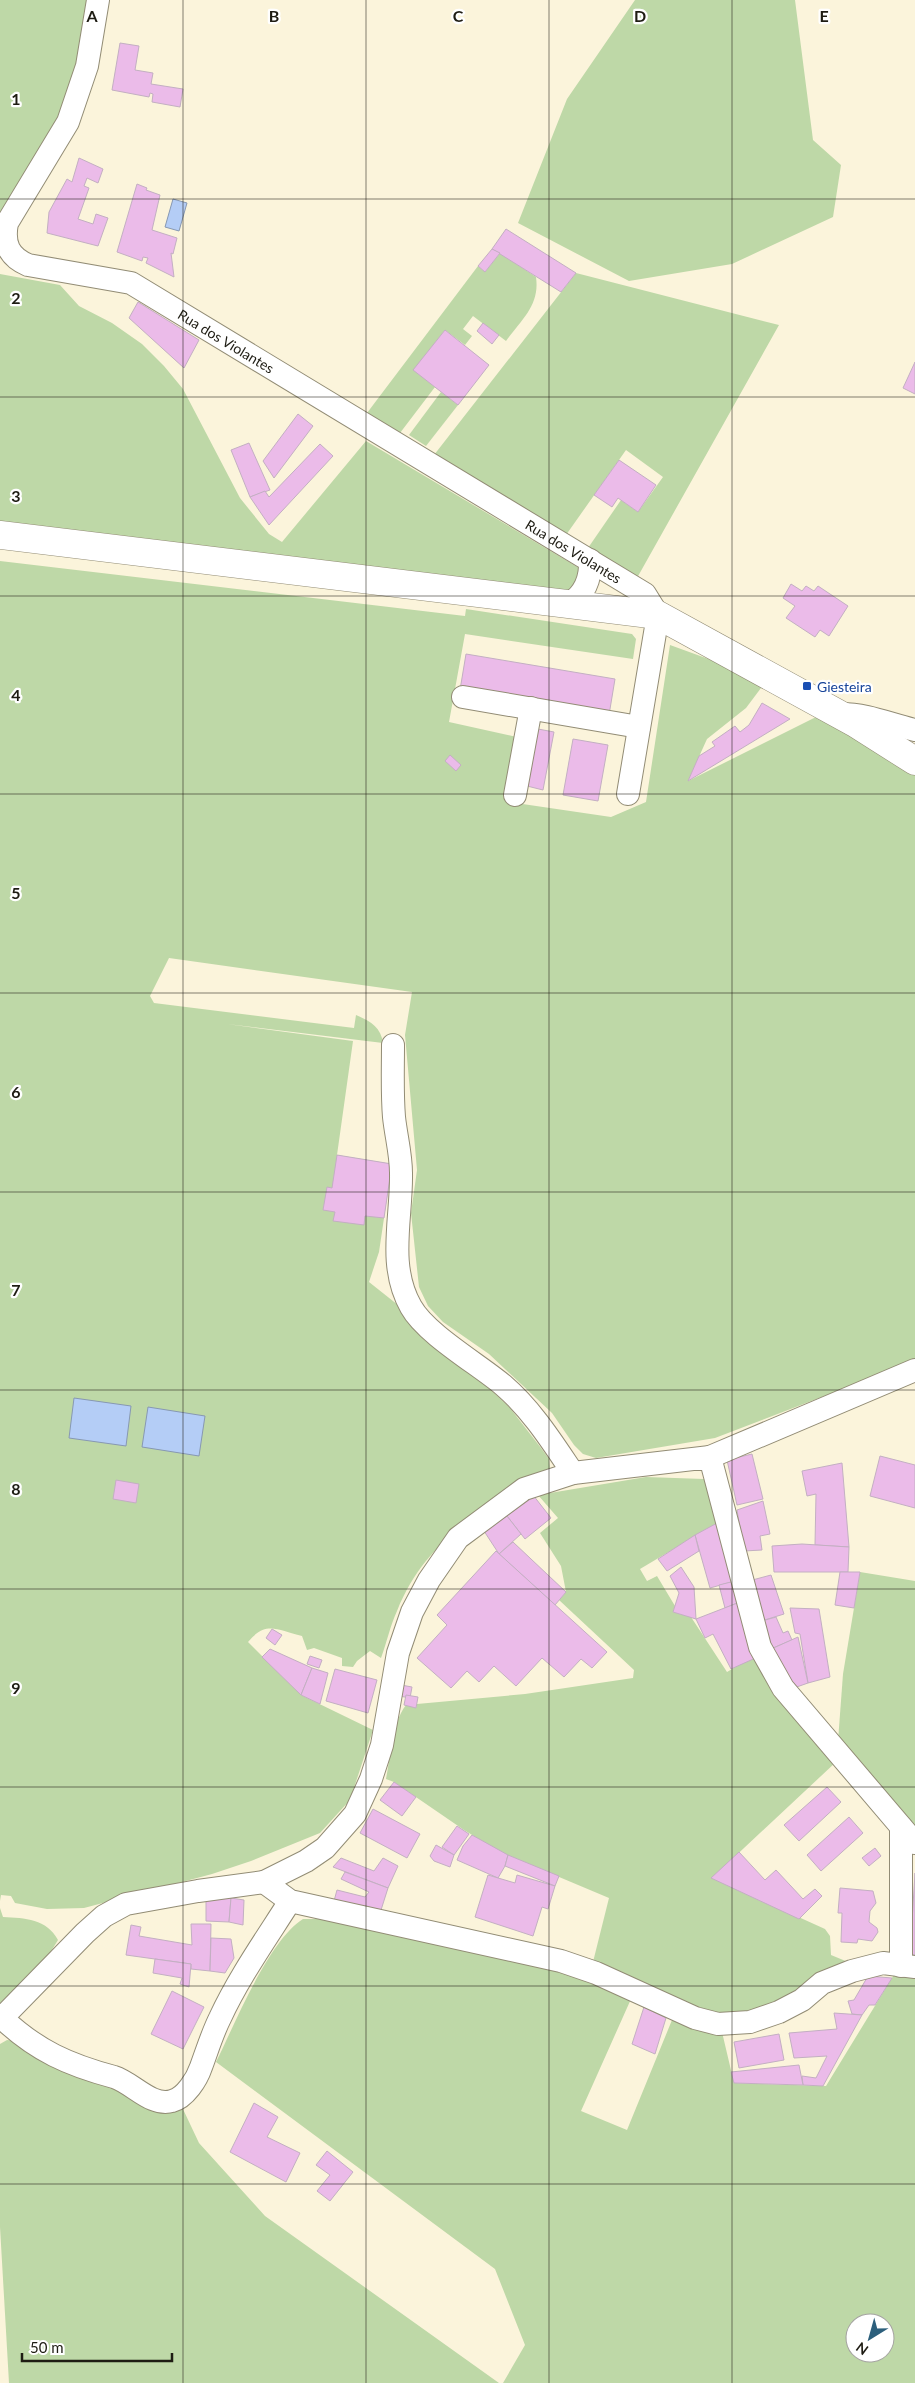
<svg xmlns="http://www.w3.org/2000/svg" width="915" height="2383" viewBox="0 0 915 2383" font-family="Lato,sans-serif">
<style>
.green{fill:#bed8a7;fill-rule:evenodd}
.water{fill:#b4cdf6;stroke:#8798b2}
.building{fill:#ebbbe9;stroke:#c3afc2}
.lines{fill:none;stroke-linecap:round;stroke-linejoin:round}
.street-casing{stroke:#928c75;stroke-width:24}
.secondary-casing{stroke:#928c75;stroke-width:29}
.street{stroke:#fff;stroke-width:22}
.secondary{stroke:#fff;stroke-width:28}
.grid{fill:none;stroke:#1e1c13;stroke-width:1;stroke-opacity:0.55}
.transit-dot{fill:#1a4fb4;stroke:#fff;stroke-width:2}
.labels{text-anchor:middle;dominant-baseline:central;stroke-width:4.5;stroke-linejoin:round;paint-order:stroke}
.street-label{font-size:14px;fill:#1e1c13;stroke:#fff}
.transit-label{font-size:14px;fill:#164399;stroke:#fff;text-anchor:start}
.grid-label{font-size:16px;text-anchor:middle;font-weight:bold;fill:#1e1c13;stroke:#fff;stroke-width:4.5;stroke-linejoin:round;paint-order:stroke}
</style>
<rect width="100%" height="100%" fill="#fbf4db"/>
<g class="green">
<polygon points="0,0 87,0 77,70 63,111 0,219"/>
<polygon points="635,0 795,0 813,140 841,165 833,217 732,264 629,281 518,223 567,99"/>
<path d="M 500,253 L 536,277 C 540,305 522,319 506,341 L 473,316 L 463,329 L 472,336 L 465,345 L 445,330 L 414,370 L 435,387 L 400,433 L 367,413 L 478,266 L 485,272 Z"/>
<polygon points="576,273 779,325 637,578 588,548 621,500 638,512 663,477 626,450 566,535 434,455"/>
<polygon points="0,274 60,285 79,306 112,323 142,344 164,366 183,389 240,498 269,534 282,542 366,441 579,568 575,586 566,594 0,524"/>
<polygon points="441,392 458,405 426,446 409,435"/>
<path d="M 0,561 L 465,616 L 466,609 L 632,634 L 636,639 L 633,659 L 465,634 L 449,722 L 521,738 L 509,802 L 611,817 L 646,802 L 670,645 L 736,669 L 764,684 L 746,708 L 707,739 L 688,781 L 820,715 L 915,772 L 915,1361 L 715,1438 L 596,1458 L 583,1454 L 574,1445 L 552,1413 L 489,1354 L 443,1322 L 428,1306 L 419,1287 L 411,1213 L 417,1170 L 405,1035 L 412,992 L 169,958 L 150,996 L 154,1003 L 354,1028 L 356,1015 C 370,1021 381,1027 383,1043 L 227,1024 L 353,1041 L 337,1155 L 392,1164 L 379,1252 L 369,1282 L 403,1309 L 431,1343 L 491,1390 L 510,1408 L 541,1448 L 549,1459 L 550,1470 C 525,1473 509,1488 491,1503 C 448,1536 418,1559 397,1611 C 390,1626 387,1642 381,1658 L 370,1651 L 357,1661 L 353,1667 L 342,1666 L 342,1658 L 314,1648 L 307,1650 L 302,1636 C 277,1630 266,1620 248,1642 L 301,1695 L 373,1730 L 350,1800 L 320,1833 L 251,1861 L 212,1874 L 84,1908 L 47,1909 L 15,1903 L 11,1896 L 1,1895 L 0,1901 Z"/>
<path d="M 646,1477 L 704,1479 L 719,1522 L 640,1569 L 647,1581 L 657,1576 L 675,1606 L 673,1612 L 691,1617 L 727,1672 L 742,1663 L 760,1656 L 836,1762 L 712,1878 L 825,1929 L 830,1936 L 831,1955 L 848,1962 L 775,2009 L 718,2017 L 592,1966 L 609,1898 L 500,1852 L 464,1830 L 394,1782 L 386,1779 C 391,1756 391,1725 406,1705 L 416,1708 L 417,1704 L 525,1694 L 633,1678 L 634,1670 L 559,1600 L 566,1592 L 561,1566 L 540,1533 L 558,1518 L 538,1495 Z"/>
<polygon points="860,1572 915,1581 915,1832 838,1741 843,1674"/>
<path d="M 0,1908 L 3,1917 C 25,1918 47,1919 58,1940 L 45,1961 L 0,2003 Z"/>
<path d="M 303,1919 L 319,1919 L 412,1931 L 591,1981 L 631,1999 L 581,2111 L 627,2130 L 672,2020 L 690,2028 L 722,2032 L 734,2083 L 826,2086 L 895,1973 L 915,1977 L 915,2383 L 503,2383 L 525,2345 L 495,2269 L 216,2062 C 235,2024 268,1941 303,1919 ZM 855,2323 L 885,2323 L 885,2353 L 855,2353 Z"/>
<polygon points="7,2040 16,2041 182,2107 199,2143 265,2216 499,2383 9,2383 0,2227 0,2044"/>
</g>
<g class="water">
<polygon points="173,199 187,203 179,231 165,227"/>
<polygon points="74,1398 131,1406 126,1446 69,1438"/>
<polygon points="148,1407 205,1416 199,1456 142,1447"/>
</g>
<g class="building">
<polygon points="120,43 139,46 135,70 153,73 151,84 183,89 180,107 152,102 153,94 150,93 149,97 112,90"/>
<polygon points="79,158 103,169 98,183 87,178 84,186 89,188 78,219 93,224 96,214 108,218 98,246 47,233 49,212 67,179 72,182"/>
<polygon points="137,184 147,188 146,190 160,195 152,230 177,238 173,254 171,253 174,277 146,263 148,258 143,257 142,261 117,252"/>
<polygon points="506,229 576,273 561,292 492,249"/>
<polygon points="492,249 500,253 485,272 478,266"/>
<polygon points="138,302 199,340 184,368 129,318"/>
<polygon points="483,323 499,335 492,344 477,331"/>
<polygon points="445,330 489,365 458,405 413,370"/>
<polygon points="915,362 915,394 903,388"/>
<polygon points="298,414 313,426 274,478 263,461"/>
<polygon points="249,443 270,490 250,497 231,450"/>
<polygon points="320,444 333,456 269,525 250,497 265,491 269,497"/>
<polygon points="619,460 656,485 638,512 618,498 612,507 594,495"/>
<polygon points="791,584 802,591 806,586 814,591 818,586 848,606 829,636 820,630 815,637 786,618 795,606 783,598"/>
<polygon points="466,654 615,679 609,715 460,690"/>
<polygon points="762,703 790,719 688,781 699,756 715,746 712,742 735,726 740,732 749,725"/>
<polygon points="538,729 554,732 543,790 527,786"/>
<polygon points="573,739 608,745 598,801 563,795"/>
<polygon points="450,755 461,765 456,771 445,761"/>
<polygon points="337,1155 392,1164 384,1218 365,1216 364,1225 333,1221 335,1212 323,1210 327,1187 332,1188"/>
<polygon points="752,1454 763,1499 737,1505 727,1460"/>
<polygon points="880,1456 915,1465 915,1508 870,1496"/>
<polygon points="842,1463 849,1547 815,1545 816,1494 807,1496 802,1471"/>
<polygon points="116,1480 139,1484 136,1503 113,1499"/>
<polygon points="533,1495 551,1518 525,1539 507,1516"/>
<polygon points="763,1501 770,1534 760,1536 762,1550 744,1551 737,1510"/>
<polygon points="507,1516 521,1534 499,1554 484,1531"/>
<polygon points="719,1522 735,1581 710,1588 695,1535"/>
<polygon points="695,1535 699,1551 667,1571 658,1559"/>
<polygon points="513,1542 566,1592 555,1605 499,1554"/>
<polygon points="802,1544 849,1547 848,1572 774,1572 772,1546"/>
<polygon points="496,1551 607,1652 592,1668 581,1659 564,1677 542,1658 516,1686 494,1666 479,1682 467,1671 451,1688 417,1658 447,1625 437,1615"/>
<polygon points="681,1567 694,1587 696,1619 673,1612 679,1593 670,1576"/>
<polygon points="840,1572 860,1572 854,1608 835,1605"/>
<polygon points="771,1575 784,1614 755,1623 745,1582"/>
<polygon points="735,1581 740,1602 725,1608 719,1585"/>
<polygon points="740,1602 760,1656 731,1669 713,1634 705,1638 696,1619"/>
<polygon points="790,1608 819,1609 830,1677 808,1683 800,1634 795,1633"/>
<polygon points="776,1617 783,1633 788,1631 792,1640 766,1651 755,1623"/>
<polygon points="272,1629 282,1635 275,1645 266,1638"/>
<polygon points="798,1637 808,1683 791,1689 769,1650"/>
<polygon points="270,1649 312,1668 301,1695 262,1657"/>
<polygon points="310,1656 322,1660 319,1668 307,1664"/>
<polygon points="312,1668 328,1673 320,1704 301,1695"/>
<polygon points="335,1669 377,1680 368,1713 326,1701"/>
<polygon points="401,1685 412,1687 410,1698 399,1696"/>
<polygon points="406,1695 418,1697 416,1708 404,1705"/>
<polygon points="394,1782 416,1797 402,1816 380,1800"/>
<polygon points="827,1787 841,1802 799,1841 784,1825"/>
<polygon points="373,1809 420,1834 407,1858 360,1833"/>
<polygon points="849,1817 863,1833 821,1871 807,1855"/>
<polygon points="457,1826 469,1834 454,1855 442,1847"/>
<polygon points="472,1835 508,1855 505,1866 498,1878 457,1860 463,1846"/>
<polygon points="436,1845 454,1855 450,1867 434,1861 430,1856"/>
<polygon points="875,1848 881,1856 869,1866 862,1858"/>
<polygon points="739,1852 765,1880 776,1870 803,1899 815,1889 822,1896 799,1919 711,1878"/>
<polygon points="508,1855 559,1876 555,1886 505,1866"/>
<polygon points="341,1858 374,1871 383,1858 398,1866 388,1888 333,1867"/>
<polygon points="345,1872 388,1888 381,1910 334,1901 337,1890 365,1897 369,1892 341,1879"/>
<polygon points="915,1873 915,1955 910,1954"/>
<polygon points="488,1875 515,1883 517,1875 555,1886 548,1909 542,1907 533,1936 475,1917"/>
<polygon points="840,1888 873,1891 876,1903 870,1911 869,1922 877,1928 878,1932 872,1941 858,1939 857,1943 841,1942 842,1913 838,1913"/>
<polygon points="206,1898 231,1898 229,1922 206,1921"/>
<polygon points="231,1898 244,1900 243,1925 229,1922"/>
<polygon points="191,1924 211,1924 210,1971 191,1969 191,1964 126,1955 131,1925 141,1927 139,1936 192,1945"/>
<polygon points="211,1938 231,1939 234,1958 225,1973 210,1971"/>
<polygon points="155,1959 191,1964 189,1987 180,1984 182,1978 153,1973"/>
<polygon points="868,1976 892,1978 875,2005 869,2005 862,2015 852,2014 848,2001 854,2000"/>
<polygon points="172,1991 204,2007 183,2049 151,2034"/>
<polygon points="644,2007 666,2018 655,2054 632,2044"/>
<polygon points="834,2013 862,2015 823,2086 803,2085 802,2076 816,2078 827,2056 794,2058 789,2033 837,2029"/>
<polygon points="779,2034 784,2060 739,2068 734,2042"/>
<polygon points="799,2065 803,2085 734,2083 731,2072"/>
<polygon points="254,2103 278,2117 267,2137 300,2153 286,2182 230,2152"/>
<polygon points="327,2151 353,2172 330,2201 317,2191 330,2175 316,2165"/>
</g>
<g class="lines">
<g class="street-casing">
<g id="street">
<path id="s1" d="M 98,0 L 87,66 L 68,122 L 7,223 C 3,244 9,257 28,265 L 131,283 L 645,594 L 658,615 L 628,794"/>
<path d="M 569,604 C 585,594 591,579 590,560"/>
<polyline points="463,697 639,727"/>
<path d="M 841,714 C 868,714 889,724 915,730"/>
<polyline points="515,795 531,708"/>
<path d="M 393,1045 C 393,1069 392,1093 394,1117 C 396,1136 401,1154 401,1173 C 402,1218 387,1265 411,1307 C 426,1334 478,1364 503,1385 C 532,1410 552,1442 573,1473"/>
<polyline points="710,1457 915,1370"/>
<polyline points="901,1827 901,1966"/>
<polyline points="915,1843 783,1688 760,1647 710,1457 573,1473 524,1489 458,1538 429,1580 412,1612 398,1653 382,1745 371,1779 355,1814 325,1848 306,1861 264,1882 290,1901 561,1961 596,1973 695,2018 718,2024 750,2022 779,2012 802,2000 822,1983 852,1971 883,1963 915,1967"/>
<path d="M 2,2018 C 37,2051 69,2065 114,2077 C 133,2083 151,2107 172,2101 C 185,2098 197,2079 201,2067 C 207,2051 212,2034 220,2018 C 239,1977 266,1939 290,1901"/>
<polyline points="0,2020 85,1933 104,1916 126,1904 198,1891 264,1882"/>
</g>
</g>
<g class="secondary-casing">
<polyline id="secondary" points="0,535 658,615 855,723 915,761"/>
</g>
<use href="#street" class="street"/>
<use href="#secondary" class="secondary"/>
</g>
<path class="grid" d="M 183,0 L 183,2383M 366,0 L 366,2383M 549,0 L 549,2383M 732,0 L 732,2383M 0,199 L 915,199M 0,397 L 915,397M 0,596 L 915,596M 0,794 L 915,794M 0,993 L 915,993M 0,1192 L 915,1192M 0,1390 L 915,1390M 0,1589 L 915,1589M 0,1787 L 915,1787M 0,1986 L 915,1986M 0,2184 L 915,2184"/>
<rect class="transit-dot" x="802" y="681" width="10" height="10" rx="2.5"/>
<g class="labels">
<g class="street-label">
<text stroke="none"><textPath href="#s1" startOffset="512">Rua dos Violantes</textPath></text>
<text stroke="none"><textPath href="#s1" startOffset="918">Rua dos Violantes</textPath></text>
</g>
<g class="transit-label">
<text x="817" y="686">Giesteira</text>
</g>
</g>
<g class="grid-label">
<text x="92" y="22">A</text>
<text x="274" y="22">B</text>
<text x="458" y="22">C</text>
<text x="640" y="22">D</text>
<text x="824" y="22">E</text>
<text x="16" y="105">1</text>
<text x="16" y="304">2</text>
<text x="16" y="502">3</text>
<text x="16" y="701">4</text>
<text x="16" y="899">5</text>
<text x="16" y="1098">6</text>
<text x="16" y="1296">7</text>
<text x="16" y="1495">8</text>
<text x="16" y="1694">9</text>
</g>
<g transform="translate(870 2338) rotate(217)"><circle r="24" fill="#ffffff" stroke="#a5a4a1"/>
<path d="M0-4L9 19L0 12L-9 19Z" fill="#2c5f7c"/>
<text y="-8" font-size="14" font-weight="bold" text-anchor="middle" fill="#1e1c13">N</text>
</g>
<path d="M22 2353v8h150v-8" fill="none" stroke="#1e1c13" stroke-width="2.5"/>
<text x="30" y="2353" font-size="15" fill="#1e1c13" stroke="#ffffff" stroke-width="4" paint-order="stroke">50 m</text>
</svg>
